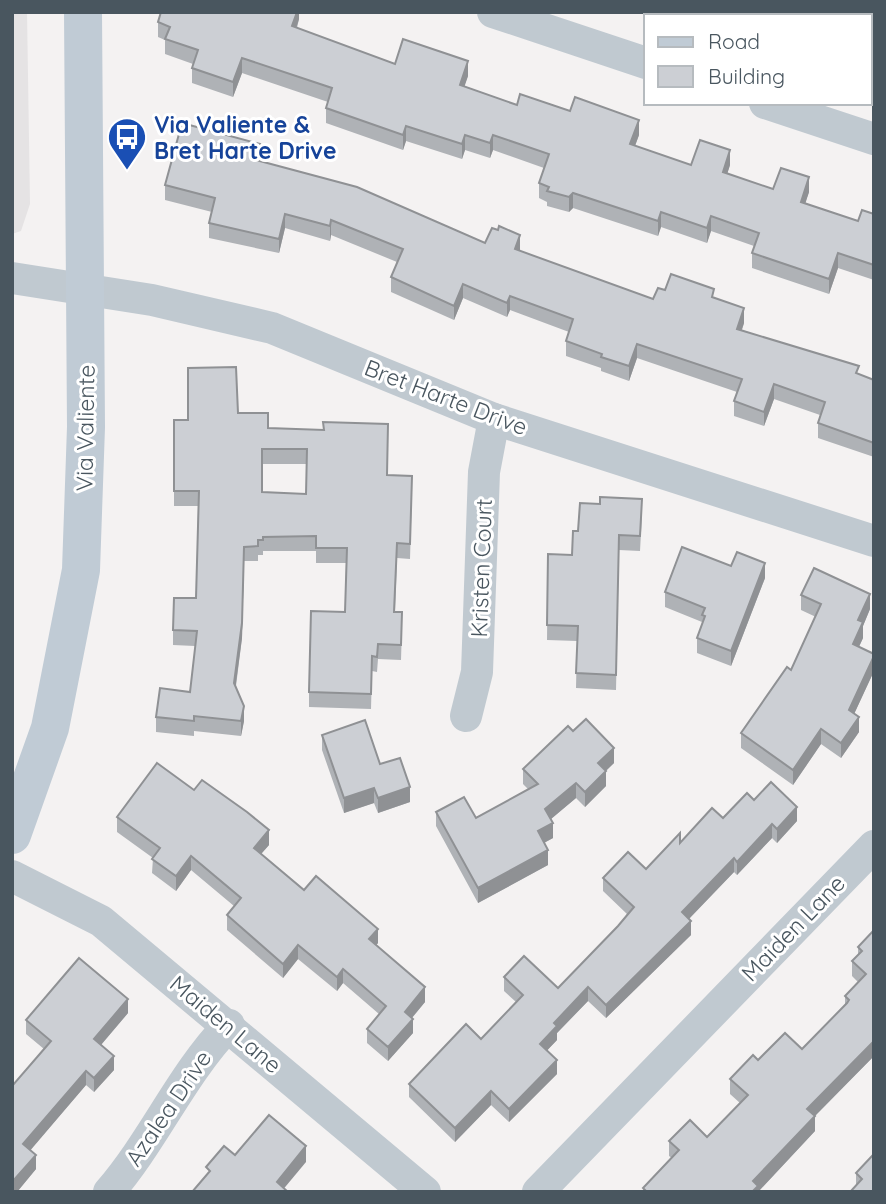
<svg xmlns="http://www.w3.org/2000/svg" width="886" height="1204" viewBox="0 0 886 1204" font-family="Quicksand,sans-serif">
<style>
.education{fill:#e5e3e4}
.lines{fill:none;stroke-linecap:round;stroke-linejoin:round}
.street{stroke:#c0c9d0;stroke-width:32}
.secondary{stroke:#c0cbd5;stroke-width:38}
.wall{fill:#afb2b6;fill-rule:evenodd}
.shaded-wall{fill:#8f9194}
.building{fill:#cccfd4;stroke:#8f9194;stroke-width:2;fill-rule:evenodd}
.labels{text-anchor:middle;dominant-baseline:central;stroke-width:6;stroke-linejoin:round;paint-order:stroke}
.transit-label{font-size:23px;font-weight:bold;fill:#164399;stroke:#fff;text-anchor:start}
.street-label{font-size:23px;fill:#49565f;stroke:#fff}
</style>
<rect width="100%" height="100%" fill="#f4f2f2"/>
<polygon class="education" points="12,12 27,12 30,204 21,231 12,234"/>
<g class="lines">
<g class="street">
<polyline points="493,12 646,63"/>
<polyline points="765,103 874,139"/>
<polyline points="12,278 152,300 272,328 494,419 874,541"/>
<polyline points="466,716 477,672 484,472 494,419"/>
<polyline points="12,876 101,921 425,1192"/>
<path d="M 109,1192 C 154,1140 181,1075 229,1025"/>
<polyline points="538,1192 874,846"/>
</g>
<polyline class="secondary" points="12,835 50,728 81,570 86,427 83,12"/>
</g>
<g class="wall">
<polygon points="299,12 299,19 297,28 395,64 468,76 464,86 517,105 639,135 635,146 691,165 730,165 727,174 773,189 809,192 805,203 858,221 874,214 874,280 838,268 829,294 752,268 752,253 754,246 711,231 707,243 661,227 658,236 573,208 569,212 547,206 547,202 539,198 539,183 544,168 493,150 490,158 465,150 462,159 406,141 403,150 326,123 326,108 328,102 242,73 233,97 192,83 192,68 193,64 165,54 165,40 158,37 158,22"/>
<polygon points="760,12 874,12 874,69 870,68 870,16 759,16"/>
<polygon points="260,159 260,161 485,243 520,250 520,251 653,299 665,290 714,298 744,323 742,330 874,380 874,457 818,438 818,423 820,415 774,399 764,426 734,416 734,401 737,392 637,358 629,381 601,371 601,368 566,356 566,341 569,332 510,310 507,317 463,298 454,320 391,292 391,277 397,262 331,235 330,241 285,228 279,253 209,238 209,223 212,212 165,200 165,185"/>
<path d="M 238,413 L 268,428 L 387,475 L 412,491 L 410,559 L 397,558 L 395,612 L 402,627 L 401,660 L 378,659 L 377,672 L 372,671 L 371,709 L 309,707 L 309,692 L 345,612 L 346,563 L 316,563 L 316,551 L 263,551 L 263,555 L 258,555 L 258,561 L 244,561 L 242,638 L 236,686 L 244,721 L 241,736 L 194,731 L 194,736 L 156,732 L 156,717 L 190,692 L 195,646 L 173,645 L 173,630 L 196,598 L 198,506 L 174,506 L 174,420 L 188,420 ZM 262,464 L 307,464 L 306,494 L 262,492 Z"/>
<polygon points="642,514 640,551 619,550 616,690 576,688 577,641 547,640 548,554 572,555 578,531"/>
<polygon points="765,578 731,666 697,653 697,638 702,625 702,622 665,607 665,592"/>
<polygon points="801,595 870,609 863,626 863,638 859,647 874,654 874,671 854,714 859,732 841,758 821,744 793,785 741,748 741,733 791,670 816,617 801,610"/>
<polygon points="573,731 614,763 606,771 606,786 585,807 576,798 551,819 553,838 544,843 548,865 478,903 436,826 436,812 476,818 528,789 523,784 523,769"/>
<polygon points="322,735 380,764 410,802 378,813 374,803 344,813 322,750"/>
<polygon points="754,800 797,821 777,843 772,838 737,875 734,872 689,919 691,935 606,1018 588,1001 557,1033 557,1040 547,1050 557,1074 509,1122 491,1105 455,1142 409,1097 409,1084 481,1039 516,1002 504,991 504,977 558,988 618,926 627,914 603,891 603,878 646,869 680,843"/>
<polygon points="117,817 269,845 261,854 304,890 378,943 376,945 425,1002 412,1018 413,1033 388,1061 367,1043 367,1029 379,1014 343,983 337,991 298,959 283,978 227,930 227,915 234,906 191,870 176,891 152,873 153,858 117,832"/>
<polygon points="874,930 874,1056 815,1116 815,1131 758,1192 643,1192 643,1188 672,1158 669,1156 669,1141 707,1137 740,1103 730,1094 730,1079 758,1060 802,1049 845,1005 845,996 858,982 852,976 852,961 858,956 858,947"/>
<polygon points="128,1013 101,1045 114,1070 94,1092 86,1085 30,1150 36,1169 17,1192 12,1192 12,1086 44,1049 26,1034 26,1020"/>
<polygon points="856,1173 874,1192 856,1186"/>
</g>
<g class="shaded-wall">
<polygon points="297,12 299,12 299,19 292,41 292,26"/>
<polygon points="242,58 242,73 233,97 233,82"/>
<polygon points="468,61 468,76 460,100 460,85"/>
<polygon points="639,120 639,135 630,159 630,144"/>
<polygon points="406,126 406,141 403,150 403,135"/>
<polygon points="465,135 465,150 462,159 462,144"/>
<polygon points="493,135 493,150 490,158 490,143"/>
<polygon points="260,144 260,159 256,174 256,160"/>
<polygon points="730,150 730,165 723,187 723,172"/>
<polygon points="809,177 809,192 801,217 801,202"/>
<polygon points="573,193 573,208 569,212 569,197"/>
<polygon points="661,212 661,227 658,236 658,221"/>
<polygon points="285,214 285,228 279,253 279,239"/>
<polygon points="711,216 711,231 707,243 707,228"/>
<polygon points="331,220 331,235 330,241 330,226"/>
<polygon points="520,235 520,250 515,263 515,249"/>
<polygon points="838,253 838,268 829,294 829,279"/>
<polygon points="463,284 463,298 454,320 454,306"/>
<polygon points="510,296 510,310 507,317 507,303"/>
<polygon points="744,308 744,323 737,343 737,329"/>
<polygon points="637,344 637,358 629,381 629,366"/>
<polygon points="774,384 774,399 764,426 764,412"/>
<polygon points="244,561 242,638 234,698 234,683"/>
<polygon points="765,563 765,578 731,666 731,651"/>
<polygon points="870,594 870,609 863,626 863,638 853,659 853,644 858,620"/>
<polygon points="874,656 874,671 849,725 849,710"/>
<polygon points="244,706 244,721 241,736 241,721"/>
<polygon points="859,717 859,732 841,758 841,743"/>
<polygon points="821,729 821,744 793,785 793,770"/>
<polygon points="614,748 614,763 598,778 598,763"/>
<polygon points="606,771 606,786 585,807 585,792"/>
<polygon points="576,783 576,798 545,824 545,809"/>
<polygon points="410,787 410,802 378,813 378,798"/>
<polygon points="374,788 374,803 344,813 344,798"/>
<polygon points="797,807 797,821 777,843 777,829"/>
<polygon points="553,823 553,838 538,846 538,831"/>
<polygon points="772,824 772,838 737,875 737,862"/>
<polygon points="269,830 269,845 254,862 254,848"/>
<polygon points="548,850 548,865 478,903 478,888"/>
<polygon points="191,856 191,870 176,891 176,876"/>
<polygon points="734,858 734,872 682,926 682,912"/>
<polygon points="691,921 691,935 606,1018 606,1005"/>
<polygon points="378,929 378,943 369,953 369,939"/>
<polygon points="298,945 298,959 283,978 283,964"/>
<polygon points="343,969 343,983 337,991 337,977"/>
<polygon points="425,987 425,1002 405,1026 405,1012"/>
<polygon points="588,987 588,1001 557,1033 557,1040 540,1058 540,1044 554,1023"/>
<polygon points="128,999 128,1013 94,1053 94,1039"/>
<polygon points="413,1019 413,1033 388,1061 388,1047"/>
<polygon points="874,1041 874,1056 807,1124 807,1109"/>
<polygon points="114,1056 114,1070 94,1092 94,1078"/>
<polygon points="557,1060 557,1074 509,1122 509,1109"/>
<polygon points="86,1071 86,1085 23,1159 23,1144"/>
<polygon points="491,1091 491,1105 455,1142 455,1128"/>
<polygon points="815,1116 815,1131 758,1192 752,1192 753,1181"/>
<polygon points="306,1146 306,1162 281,1192 277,1182"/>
<polygon points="36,1155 36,1169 17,1192 13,1192 13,1181"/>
</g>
<g class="building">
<polygon points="161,12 297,12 292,26 395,64 403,39 468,61 460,85 517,105 520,94 570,111 575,97 639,120 630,144 691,165 700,140 730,150 723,172 773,189 781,168 809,177 801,202 858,221 862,210 874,214 874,265 838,253 829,279 752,253 759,233 711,216 707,228 661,212 658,221 573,193 569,197 547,191 549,187 539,183 549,154 493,135 490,143 465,135 462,144 406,126 403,135 326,108 332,88 242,58 233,82 192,68 198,50 165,39 170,27 158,22"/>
<polygon points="760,12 790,12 789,16 760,16 759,15"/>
<polygon points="793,12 874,12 874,54 870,53 870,16 803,16"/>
<polygon points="182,123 260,144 256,160 357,187 485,243 492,228 498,230 499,226 520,235 515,249 653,299 658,288 665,290 671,274 714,289 712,297 744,308 737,329 859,366 856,373 874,380 874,443 818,423 825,402 774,384 764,412 734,401 742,379 637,344 629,366 601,357 602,354 566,341 573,319 510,296 507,303 463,284 454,306 391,277 403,249 331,220 330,226 285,214 279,239 209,223 215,198 165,185"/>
<path d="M 236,367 L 238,413 L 268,413 L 268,428 L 324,430 L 323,422 L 388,424 L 387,475 L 412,476 L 410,544 L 397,543 L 394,612 L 402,612 L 401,645 L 378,644 L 377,657 L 372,656 L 371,694 L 309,692 L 311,611 L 345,612 L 347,548 L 316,548 L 316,536 L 263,537 L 263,540 L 258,540 L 258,546 L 244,547 L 242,623 L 234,683 L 244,706 L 241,721 L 194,716 L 194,721 L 156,717 L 160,688 L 190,692 L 197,631 L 173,630 L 174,598 L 196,598 L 199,491 L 174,491 L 174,420 L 188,420 L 188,368 ZM 262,449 L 307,449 L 306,494 L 262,492 Z"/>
<polygon points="600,497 642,499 640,536 619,535 616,675 576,673 578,626 547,625 548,554 572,555 573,531 578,531 580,503 600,504"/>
<polygon points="682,547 731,566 737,552 765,563 731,651 697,638 705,616 702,615 705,608 665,592"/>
<polygon points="814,568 870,594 858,620 863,622 853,644 874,654 874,656 849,710 859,717 841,743 821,729 793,770 741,733 787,667 791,670 821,604 801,595"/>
<polygon points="586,719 614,748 598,763 606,771 585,792 576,783 545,809 553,823 538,831 548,850 478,888 436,812 464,797 476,818 538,784 523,769 568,726 573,731"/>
<polygon points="365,720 380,764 400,758 410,787 378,798 374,788 344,798 322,735"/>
<polygon points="157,763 194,790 202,780 247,812 269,830 254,848 304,890 316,876 378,929 369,939 425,987 405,1012 413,1019 388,1047 367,1029 386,1006 343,969 337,977 298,945 283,964 227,915 241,898 191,856 176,876 152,859 160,848 117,817"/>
<polygon points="771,782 797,807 777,829 772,824 737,862 734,858 682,912 691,921 606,1005 588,987 554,1023 557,1026 540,1044 557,1060 509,1109 491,1091 455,1128 409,1084 466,1024 481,1039 523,995 504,977 524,956 558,988 618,926 634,907 603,878 628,852 646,869 680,833 680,843 712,808 723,818 747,793 754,800"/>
<polygon points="874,930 874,1041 807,1109 815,1116 753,1181 758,1186 752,1192 647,1192 643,1188 679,1150 669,1141 690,1120 707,1137 748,1095 730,1079 753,1055 758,1060 785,1033 802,1049 847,1003 849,1000 845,996 866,974 852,961 862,951 858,947"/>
<polygon points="79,958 128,999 94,1039 114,1056 94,1078 86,1071 23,1144 36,1155 13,1181 12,1180 12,1086 51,1041 26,1020"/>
<polygon points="269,1115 306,1146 277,1182 288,1192 192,1192 210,1171 206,1167 224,1146 235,1155"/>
<polygon points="872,1156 874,1158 874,1192 850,1192 862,1179 856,1173"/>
</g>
<defs>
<g id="bus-pin" transform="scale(2.0125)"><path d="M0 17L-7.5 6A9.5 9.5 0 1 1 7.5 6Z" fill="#1a4fb4" stroke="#fff"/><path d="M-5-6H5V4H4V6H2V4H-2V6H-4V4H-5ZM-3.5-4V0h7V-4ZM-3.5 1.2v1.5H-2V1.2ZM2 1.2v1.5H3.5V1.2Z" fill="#fff"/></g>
</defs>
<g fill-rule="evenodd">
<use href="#bus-pin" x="127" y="137"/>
</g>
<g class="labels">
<g class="transit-label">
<text x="154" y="124">Via Valiente &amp;<tspan x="154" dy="26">Bret Harte Drive</tspan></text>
</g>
<g class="street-label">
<text transform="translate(446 397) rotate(21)">Bret Harte Drive</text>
<text transform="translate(85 428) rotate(-89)">Via Valiente</text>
<text transform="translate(481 568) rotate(-88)">Kristen Court</text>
<text transform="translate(793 928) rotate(-46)">Maiden Lane</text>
<text transform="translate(226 1024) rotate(40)">Maiden Lane</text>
<text transform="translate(168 1108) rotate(-56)">Azalea Drive</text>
</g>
</g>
<rect width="886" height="1204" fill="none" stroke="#49565f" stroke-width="28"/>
<rect x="644" y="14" width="228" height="91" fill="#ffffff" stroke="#b6bbbf" stroke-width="2"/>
<rect x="658" y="37" width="35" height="10" fill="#c0cbd5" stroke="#b6bbbf" stroke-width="2"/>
<text x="708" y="49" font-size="21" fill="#49565f">Road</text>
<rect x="658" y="66" width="35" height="21" fill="#cccfd4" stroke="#b6bbbf" stroke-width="2"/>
<text x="708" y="84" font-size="21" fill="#49565f">Building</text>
</svg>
